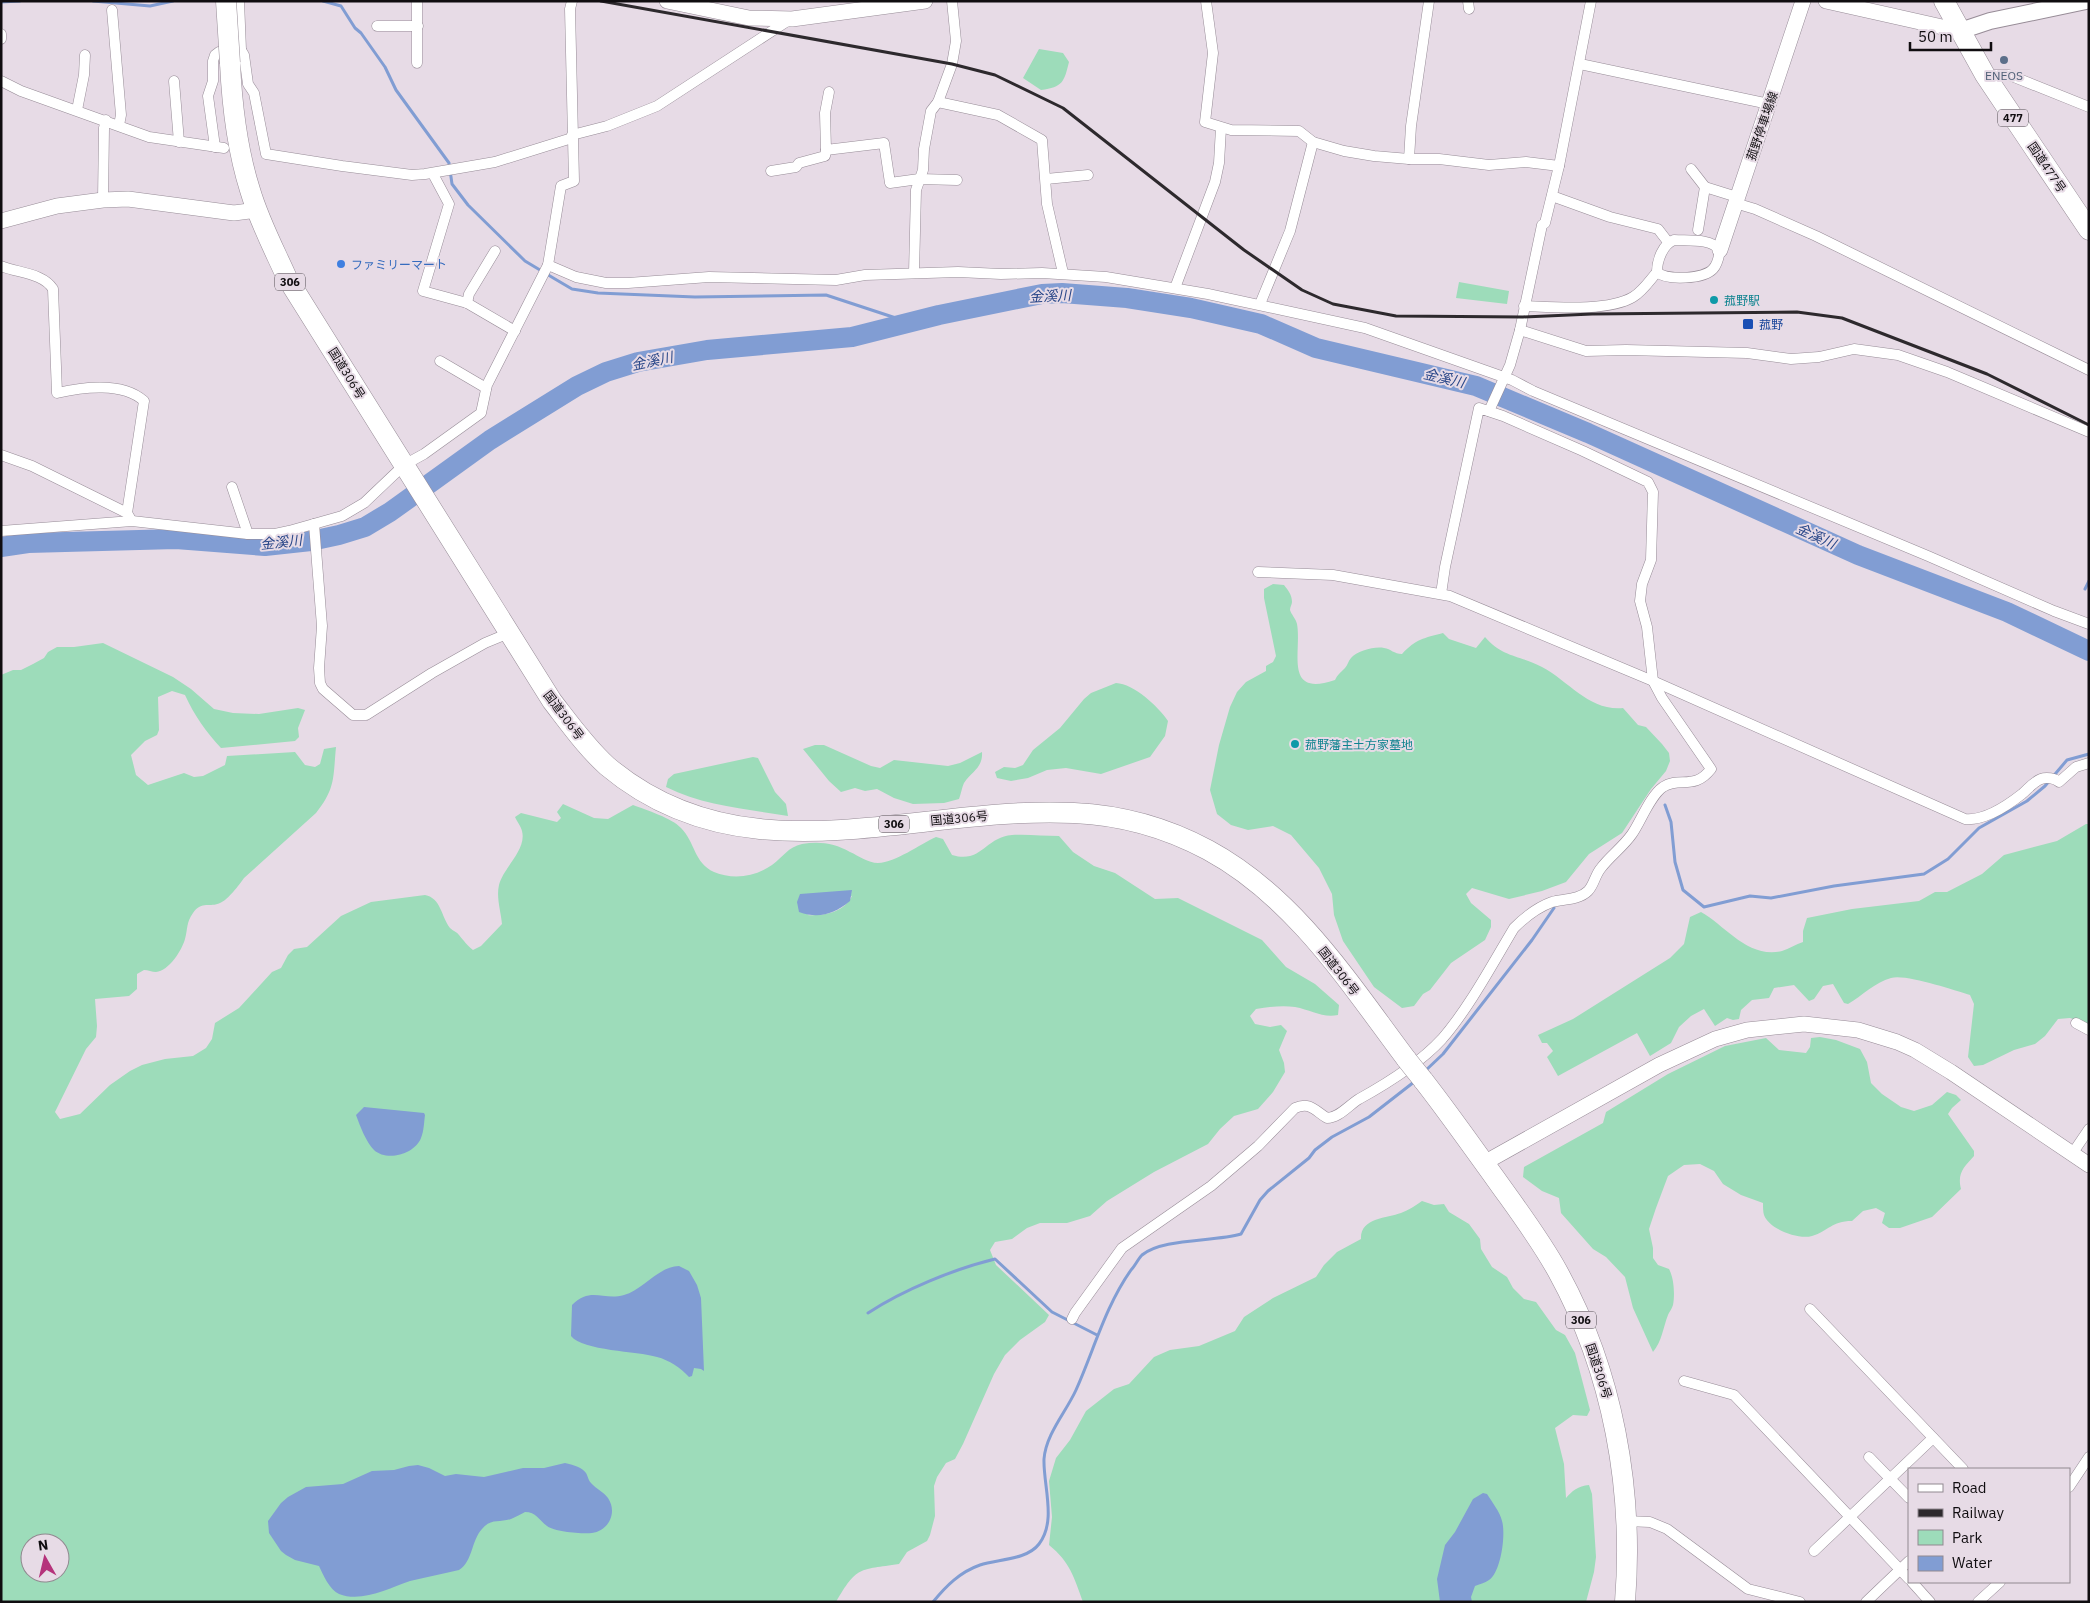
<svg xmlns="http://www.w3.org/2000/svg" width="2090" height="1603" viewBox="0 0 2090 1603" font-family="'IBM Plex Sans','Noto Sans JP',sans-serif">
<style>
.green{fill:#9ddcba;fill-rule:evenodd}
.water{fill:#819dd3}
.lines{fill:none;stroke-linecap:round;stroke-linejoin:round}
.stream{stroke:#819dd3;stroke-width:3}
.river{stroke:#819dd3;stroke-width:20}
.street-casing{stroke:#978c97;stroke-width:11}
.secondary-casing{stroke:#978c97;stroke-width:16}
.primary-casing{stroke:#978c97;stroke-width:18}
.highway-casing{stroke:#978c97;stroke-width:21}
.street{stroke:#fff;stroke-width:10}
.secondary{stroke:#fff;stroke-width:15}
.primary{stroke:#fff;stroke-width:16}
.highway{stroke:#fff;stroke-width:20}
.rail{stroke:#2d292d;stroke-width:3}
.highway-bridge-casing{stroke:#978c97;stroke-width:21;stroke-linecap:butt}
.highway-bridge{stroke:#fff;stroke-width:20}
.service-dot{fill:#5c6f8a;stroke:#e7dbe6;stroke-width:2}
.shop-dot{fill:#3f7fe0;stroke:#e7dbe6;stroke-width:2}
.culture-dot{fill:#0f9aa8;stroke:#e7dbe6;stroke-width:2}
.transit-dot{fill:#1a4fb4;stroke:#e7dbe6;stroke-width:2}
.labels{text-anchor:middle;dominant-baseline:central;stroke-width:4;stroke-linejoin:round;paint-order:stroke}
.shield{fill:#e7dbe6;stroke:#504b50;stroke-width:1}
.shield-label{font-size:11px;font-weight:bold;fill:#100d10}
.service-label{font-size:12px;fill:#4e5e75;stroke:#e7dbe6}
.street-label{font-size:12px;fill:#100d10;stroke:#e7dbe6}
.shop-label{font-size:12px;fill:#366cbe;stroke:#e7dbe6;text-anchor:start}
.culture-label{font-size:12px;fill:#0d838f;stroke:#e7dbe6;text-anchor:start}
.transit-label{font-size:12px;fill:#164399;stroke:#e7dbe6;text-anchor:start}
.water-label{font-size:14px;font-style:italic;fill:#284688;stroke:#e7dbe6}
</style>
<rect width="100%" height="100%" fill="#e7dbe6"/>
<g class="green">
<path d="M 1039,49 L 1063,53 L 1069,62 C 1064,82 1063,87 1041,90 L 1023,78 Z"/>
<polygon points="1459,282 1509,291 1507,304 1456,298"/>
<path d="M 1273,584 L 1284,585 C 1288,590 1292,595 1292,602 C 1292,604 1290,607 1290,610 C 1291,614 1296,619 1297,624 C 1302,651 1283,698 1335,680 C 1338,674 1340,673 1345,668 C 1348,665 1348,661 1351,658 C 1357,651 1375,646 1384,648 C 1391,649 1394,654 1402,654 C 1416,639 1424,638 1443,633 L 1449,639 L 1476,648 L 1485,637 C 1503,658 1520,655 1542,667 C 1570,682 1589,711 1623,708 L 1638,725 L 1646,727 L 1662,744 L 1669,753 L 1670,761 L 1666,771 L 1651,789 L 1622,833 L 1589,854 L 1566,882 L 1542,891 L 1509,899 L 1472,888 L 1466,894 L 1471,903 L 1491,920 L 1491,927 L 1485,940 L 1451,963 L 1430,990 L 1423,994 L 1414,1006 L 1402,1008 L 1374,987 L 1343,941 L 1334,915 L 1332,894 L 1319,868 L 1291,835 L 1273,826 L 1248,830 L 1231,825 L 1217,814 L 1210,790 L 1219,745 L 1230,707 L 1237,692 L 1246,682 L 1266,671 L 1266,666 L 1273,662 L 1276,656 L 1264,598 L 1264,589 Z"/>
<path d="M 103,643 L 173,677 L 191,689 L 214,709 L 233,713 L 259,714 L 298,708 L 305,710 L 298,728 L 299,737 L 295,741 L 221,748 C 206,732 194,715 185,695 L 172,691 L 158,697 L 159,730 L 157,735 L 145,741 L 131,755 L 136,775 L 148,785 L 184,773 L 194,777 L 203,776 L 225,765 L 227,756 L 295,752 L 305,765 L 315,767 L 320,764 L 324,749 L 336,747 C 333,777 336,788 316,813 L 244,878 C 239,885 228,900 220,903 C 210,908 202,900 193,913 C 186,923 188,928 185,939 C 182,950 169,971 156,972 C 152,972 148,970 144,970 L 137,974 L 137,989 L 129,996 L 95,999 L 97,1026 L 96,1037 L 86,1049 L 55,1112 L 60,1119 L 80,1114 L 110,1085 L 130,1071 L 142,1065 L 165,1059 L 193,1056 L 206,1048 L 212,1039 L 215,1023 L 239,1008 L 272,972 L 281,968 L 288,955 L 294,949 L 307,947 L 341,916 L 371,902 L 425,895 C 441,898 441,916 450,928 C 453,931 457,932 459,935 C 464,941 467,945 473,950 L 481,946 L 502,924 C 501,912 496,897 499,885 C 503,868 527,850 522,831 C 521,826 517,822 515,817 L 521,813 L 557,822 L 561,818 L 557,812 L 563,804 L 594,818 L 608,819 L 633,805 C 646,810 672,818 681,828 C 695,842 694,863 714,872 C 733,880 755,877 772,865 C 783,857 788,847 802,844 C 819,841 835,843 850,852 C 859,856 868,863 878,863 C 896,862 919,845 936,837 L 943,839 L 952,855 C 982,864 985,837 1012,835 C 1027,834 1044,836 1059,836 L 1073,852 L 1094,866 L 1115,873 L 1155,899 L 1178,898 L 1262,940 L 1286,967 L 1315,984 L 1339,1005 L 1338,1015 C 1322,1018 1311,1010 1295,1007 C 1282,1005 1269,1007 1256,1009 L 1250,1016 L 1255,1024 L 1270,1027 L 1281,1025 L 1287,1031 L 1279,1050 L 1284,1063 L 1285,1072 L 1273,1092 L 1258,1109 L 1234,1116 L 1220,1129 L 1208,1144 L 1154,1172 L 1107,1201 L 1090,1216 L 1067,1223 L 1040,1223 L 1027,1228 L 1012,1239 L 995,1242 L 990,1250 L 996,1265 L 1049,1315 L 1045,1322 L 1020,1340 L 1005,1355 L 994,1374 L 963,1444 L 955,1459 L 946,1463 L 937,1477 L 934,1486 L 935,1516 L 930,1535 L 927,1541 L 907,1552 L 899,1564 C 859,1570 857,1566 836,1602 L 1,1602 L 1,675 L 13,670 L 21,670 L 33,664 L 44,658 L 48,652 L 57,647 L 74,647 ZM 852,896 C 843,913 824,916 807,915 ZM 30,1543 L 60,1543 L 60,1573 L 30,1573 Z"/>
<path d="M 1116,683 C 1134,684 1158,706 1168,721 L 1165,736 L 1150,757 L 1101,774 L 1066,768 L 1047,770 L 1028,778 L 1011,781 L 997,778 L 995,772 L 1004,767 L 1015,768 L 1023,765 L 1033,750 L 1060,728 L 1084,699 L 1091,693 Z"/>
<path d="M 815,745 L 824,745 L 871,766 L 880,768 L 894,760 L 948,766 L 960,763 L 982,752 C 983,768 972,771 964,783 C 962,787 961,794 959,799 L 944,803 L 913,804 L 894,798 L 877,789 L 865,791 L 855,788 L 841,792 L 829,781 L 803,749 Z"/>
<path d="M 753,757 L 758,758 L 775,792 L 786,804 L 788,816 C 747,809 704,806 666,787 L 668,779 L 674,774 Z"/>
<path d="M 2086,824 L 2089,824 L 2089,1024 L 2070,1018 L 2058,1019 L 2045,1036 L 2035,1044 L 2014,1050 L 1983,1065 L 1974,1066 L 1968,1057 L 1974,1004 L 1970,995 C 1952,990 1907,974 1891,978 C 1875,982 1862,996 1848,1004 L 1844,1003 L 1833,984 L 1823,986 L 1814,999 L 1809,1001 L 1794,985 L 1774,988 L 1769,998 L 1752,1000 L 1741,1010 L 1739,1019 L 1733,1020 L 1727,1018 L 1715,1026 L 1704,1009 L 1691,1016 L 1679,1027 L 1671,1043 L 1650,1056 L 1637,1033 L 1558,1076 L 1547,1057 L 1553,1051 L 1547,1043 L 1542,1043 L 1538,1035 L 1573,1019 L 1670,958 L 1684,944 L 1690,917 L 1701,912 C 1726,926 1748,959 1782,951 C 1789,949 1796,944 1803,942 L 1803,931 L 1807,918 L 1852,909 L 1919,901 L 1935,892 L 1947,892 L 1982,874 L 2004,855 L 2057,841 Z"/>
<path d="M 1820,1037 L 1836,1040 L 1860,1049 L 1867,1062 L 1871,1083 L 1882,1094 L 1901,1107 L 1914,1111 L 1932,1105 L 1947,1092 L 1956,1095 L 1961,1100 L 1952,1108 L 1948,1114 L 1974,1151 L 1974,1156 C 1964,1167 1957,1173 1961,1189 L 1932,1217 L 1900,1228 L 1889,1228 L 1882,1223 L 1885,1213 L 1876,1208 L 1863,1211 L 1852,1221 C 1831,1221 1829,1231 1812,1236 C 1798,1240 1769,1229 1764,1215 C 1763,1212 1763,1207 1763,1203 L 1741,1195 L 1723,1184 L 1714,1171 L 1700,1164 L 1684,1165 L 1668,1176 L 1656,1208 L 1649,1229 L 1653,1248 L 1653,1258 L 1658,1265 L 1669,1269 C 1674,1278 1675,1295 1673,1305 C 1672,1309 1669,1312 1668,1315 C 1663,1328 1662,1341 1653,1352 L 1633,1308 L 1625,1277 L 1606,1257 L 1593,1249 L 1561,1213 L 1559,1198 L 1542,1191 L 1523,1177 L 1524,1167 L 1603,1123 L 1606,1112 L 1668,1074 L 1725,1046 L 1766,1038 L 1779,1050 L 1806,1053 L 1810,1047 L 1811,1038 Z"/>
<path d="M 1422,1201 L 1434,1205 L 1444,1204 L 1449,1212 L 1469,1224 L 1480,1239 L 1481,1249 L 1492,1267 L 1507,1277 L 1513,1288 L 1524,1299 L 1536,1302 L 1556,1330 L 1565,1335 L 1575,1353 L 1590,1410 L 1587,1416 L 1573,1415 L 1555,1428 L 1564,1464 L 1566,1498 C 1572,1491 1578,1486 1589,1485 L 1592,1494 L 1596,1557 L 1594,1572 L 1586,1602 L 1083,1602 C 1074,1577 1070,1562 1049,1545 L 1052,1517 L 1049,1481 L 1056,1458 L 1070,1440 L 1086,1411 L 1114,1389 L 1129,1384 L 1154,1357 L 1170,1350 L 1199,1346 L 1235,1331 L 1244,1317 L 1273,1298 L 1316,1277 L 1324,1265 L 1337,1252 L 1361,1239 C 1360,1218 1387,1218 1401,1213 C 1409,1210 1415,1206 1422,1201 Z"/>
</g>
<g class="water">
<path d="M 852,890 L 850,901 C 834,914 819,919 799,912 L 797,902 L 800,894 Z"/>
<path d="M 364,1107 L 424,1113 L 425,1115 C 424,1122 424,1131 421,1138 C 415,1154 387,1162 374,1150 C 366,1142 360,1126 356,1115 Z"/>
<path d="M 679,1266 L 689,1271 L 697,1285 L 701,1298 L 704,1371 L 701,1369 L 694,1368 L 692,1376 L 689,1377 C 681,1368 669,1360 657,1357 C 637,1351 583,1351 571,1336 L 572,1305 C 591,1286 603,1301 624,1295 C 643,1290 659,1266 679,1266 Z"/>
<path d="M 565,1463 C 573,1465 582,1467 586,1473 C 588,1476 588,1480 591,1483 C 596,1489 604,1492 608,1498 C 618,1513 608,1531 592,1533 C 582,1534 555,1532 547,1526 C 539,1520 536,1512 525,1512 C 521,1514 516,1517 511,1519 C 500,1523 491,1518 482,1529 C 471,1541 473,1561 459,1570 C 443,1574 426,1577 410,1581 C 389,1588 362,1603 339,1594 C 330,1590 323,1575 319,1566 L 295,1560 L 286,1555 L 281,1551 L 269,1533 L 268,1521 L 281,1503 L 288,1497 L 306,1487 L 343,1484 L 372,1471 L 394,1470 L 409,1466 L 418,1465 L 429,1468 L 445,1476 L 456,1474 L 484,1477 L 523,1468 L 544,1468 Z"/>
<path d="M 1483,1493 L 1487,1494 C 1492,1502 1500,1512 1502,1521 C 1506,1534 1501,1572 1489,1580 C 1485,1583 1479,1584 1475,1586 L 1471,1597 L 1472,1602 L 1440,1602 L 1437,1579 L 1445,1545 L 1455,1532 L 1473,1499 Z"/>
</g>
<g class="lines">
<g class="stream">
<polyline points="93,1 150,6 173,1"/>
<polyline points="323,1 341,6 355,28 361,33 385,67 396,90 449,163 452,184 468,205 525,261 555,279 572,289 598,293 695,297 826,295 908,322"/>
<polyline points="1,2 20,1"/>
<polyline points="2085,589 2089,581"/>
<polyline points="1665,805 1671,822 1675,862 1683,890 1704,907 1750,896 1771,898 1834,886 1924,874 1948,859 1979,828 2027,801 2045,786 2067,760 2089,754"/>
<polyline points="1424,1072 1443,1054 1532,940 1554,908"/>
<path d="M 868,1313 C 903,1290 954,1269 995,1259 L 1052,1312 L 1097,1335"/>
<path d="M 933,1602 C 946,1586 960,1572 980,1565 C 998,1559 1027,1560 1039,1544 C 1057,1521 1043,1485 1044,1459 C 1046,1434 1066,1412 1076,1390 C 1094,1350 1105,1307 1131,1270 C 1135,1266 1138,1259 1142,1255 C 1162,1238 1214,1242 1241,1234 L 1260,1200 L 1268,1191 L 1309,1158 L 1315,1150 L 1332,1137 L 1369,1117 L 1414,1082"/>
</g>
<polyline class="river" points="1,547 28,543 176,539 265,546 311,541 339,535 365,527 390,512 490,440 577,386 606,372 638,362 707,350 852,337 939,315 1042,294 1062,293 1127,298 1191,308 1261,324 1316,348 1476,386 1588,433 1858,555 2007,612 2089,651"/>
<g class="street-casing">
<g id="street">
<polyline points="239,1 241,50"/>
<polyline points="1206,1 1213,53 1205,122 1231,130 1299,131 1313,142 1344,151 1374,156 1409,159 1439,159 1489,165 1526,162 1559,166"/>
<polyline points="1468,1 1469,9"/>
<polyline points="112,10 121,115 119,125"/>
<polyline points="377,26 418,26"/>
<polyline points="1,34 1,39"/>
<polyline points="417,63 417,1"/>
<polyline points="1580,64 1769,104"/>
<polyline points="1985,75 2009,75 2089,107"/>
<polyline points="1,81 21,91 149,137 224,148"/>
<polyline points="174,81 179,142"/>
<polyline points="829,92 825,113 826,150 884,143 890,183 919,179 957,180"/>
<polyline points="938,102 998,115 1042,140 1047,204 1063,273"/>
<polyline points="77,110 84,75 85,55"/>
<polyline points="572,135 607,126 657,106 789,20"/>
<polyline points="215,147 208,96 213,81 213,61 215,55 219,52 241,50 244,55 248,84 254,93 266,154 342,166 412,175 425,174 495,162 572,138"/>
<polyline points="1409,159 1411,126 1429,1"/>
<polyline points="1691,169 1705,187 1737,197"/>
<polyline points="771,171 796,167 799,163 825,156 826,150"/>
<polyline points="433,174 449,204 423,291 467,303 515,331"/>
<polyline points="1046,179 1088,175"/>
<polyline points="1552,196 1610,217 1658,229 1668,242"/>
<polyline points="103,200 104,128 106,120"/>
<polyline points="1735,203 1755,209 1816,236 2089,370"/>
<polyline points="1698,230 1705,187"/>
<path d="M 1674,240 C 1689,241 1710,238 1720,250 C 1719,256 1718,264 1713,269 C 1704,279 1667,281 1657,272 C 1657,260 1663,244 1674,240 Z"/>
<polyline points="548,265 576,277 606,283 628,283 709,277 836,280 865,275 958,272 1001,274 1042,273 1106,277 1208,294 1365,328 1512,380 1533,391 1928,556 2054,611 2089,624"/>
<path d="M 1,266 C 18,273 43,273 53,289 L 57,393 C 83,387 123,382 144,401 L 127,513"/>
<polyline points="914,273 916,190 923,170 924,149 931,111 938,102 952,64 956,41 952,1"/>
<polyline points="1175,288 1215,182 1219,163 1221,128"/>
<polyline points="467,303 469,294 495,251"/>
<polyline points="1260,304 1290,231 1313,142"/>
<path d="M 1524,306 C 1552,307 1608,312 1633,297 C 1643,291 1650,280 1657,272"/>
<polyline points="1520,330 1586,351 1626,350 1747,353 1791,359 1819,357 1854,349 1898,355 1947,372 2089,432"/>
<polyline points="440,361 486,388"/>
<polyline points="1489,411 1510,365 1520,330 1542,225 1545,223 1559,166 1591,1"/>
<polyline points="1,455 32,466 127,513 130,518"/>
<polyline points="232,487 248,534"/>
<polyline points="314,524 322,626 319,668 320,683 323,689 353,715 366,715 432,673 485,643 509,633"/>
<polyline points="1,531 132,521 248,534 275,534 289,531 342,516 364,503 404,465 424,454 481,413 487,385 548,265 561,186 574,181 570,9 572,1"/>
<path d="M 1258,572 L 1333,575 L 1450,596 L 1653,681 L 1965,819 C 1984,821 2008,805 2022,794 C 2028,789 2033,782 2041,779 C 2046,777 2055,778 2059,782 L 2076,767 L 2089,763"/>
<polyline points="2076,1023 2089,1030"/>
<polyline points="2072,1154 2089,1129"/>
<polyline points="1810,1309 1963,1469"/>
<path d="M 1072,1319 L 1075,1313 L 1122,1248 L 1211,1186 L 1258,1146 L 1295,1108 C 1310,1101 1315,1111 1327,1118 C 1339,1118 1349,1105 1359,1099 C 1388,1083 1419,1064 1442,1039 C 1469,1008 1493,963 1514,928 C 1524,918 1538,907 1552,902 C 1563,899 1579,900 1588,891 C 1594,885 1595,875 1601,868 C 1610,856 1623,847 1632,834 C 1641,821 1650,796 1663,787 C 1680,776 1694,791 1711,769 L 1662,698 L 1653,681 L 1647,627 L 1640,601 L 1642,584 L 1651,560 L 1653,492 L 1648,482 L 1583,451 L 1503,416 L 1479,408 L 1445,567 L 1441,594"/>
<polyline points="1684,1381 1734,1395 1909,1579"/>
<polyline points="1869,1457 1909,1498"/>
<polyline points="2069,1487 2089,1457"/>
<polyline points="1626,1521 1650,1522 1667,1529 1748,1589 1800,1602"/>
<polyline points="1814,1551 1933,1438"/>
<polyline points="1912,1582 1930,1602"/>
<polyline points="1866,1602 1909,1561"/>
<polyline points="1978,1602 2000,1582"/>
</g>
</g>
<g class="secondary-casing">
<g id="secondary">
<polyline points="667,1 749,18 792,19 925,1"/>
<polyline points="1826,1 1960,31"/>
<polyline points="1,221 57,206 103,200 128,199 234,213 257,210"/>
<polyline points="1720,250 1803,1"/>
<polyline points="1484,1163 1659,1065 1715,1039 1747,1030 1804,1024 1858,1030 1897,1042 1915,1050 1951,1072 2089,1165"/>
</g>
</g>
<g class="primary-casing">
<polyline id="primary" points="1960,31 1990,21 2086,1"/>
</g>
<g class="highway-casing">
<g id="highway">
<polyline points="1944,1 1985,75 2089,230"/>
<path d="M 230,63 C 232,106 237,149 250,190 C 259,221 274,249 287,278 L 552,701 C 569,723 586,747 607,766 C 746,883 913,805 1074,813 C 1120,815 1167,828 1208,850 C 1295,897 1349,983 1407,1060"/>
<path d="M 1423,1080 C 1448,1112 1471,1145 1495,1178 C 1517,1209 1540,1239 1558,1272 C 1613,1372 1634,1489 1625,1602"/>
</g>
</g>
<use href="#street" class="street"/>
<use href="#secondary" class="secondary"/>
<use href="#primary" class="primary"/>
<use href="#highway" class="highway"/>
<polyline class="rail" points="601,1 952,64 995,75 1063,108 1244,250 1302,290 1333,304 1396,316 1523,317 1592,314 1797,312 1842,318 1987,374 2089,425"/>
<g class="highway-bridge-casing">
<g id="highway-bridge">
<polyline points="226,1 230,63"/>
<polyline points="1407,1060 1423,1080"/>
</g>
</g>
<use href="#highway-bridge" class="highway-bridge"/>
</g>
<circle class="service-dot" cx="2004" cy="60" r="5"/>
<circle class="shop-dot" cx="341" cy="264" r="5"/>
<g class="culture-dot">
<circle cx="1714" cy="300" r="5"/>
<circle cx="1295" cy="744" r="5"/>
</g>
<rect class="transit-dot" x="1742" y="318" width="12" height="12" rx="2.5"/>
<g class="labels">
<g class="shield">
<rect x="1998" y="109.5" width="30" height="17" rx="4"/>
<rect x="275" y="273.5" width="30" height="17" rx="4"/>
<rect x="879" y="815.5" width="30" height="17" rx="4"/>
<rect x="1566" y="1311.5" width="30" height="17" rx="4"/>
</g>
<g class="shield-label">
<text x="2013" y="118">477</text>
<text x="290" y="282">306</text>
<text x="894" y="824">306</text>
<text x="1581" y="1320">306</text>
</g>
<g class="service-label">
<text x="2004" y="75">ENEOS</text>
</g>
<g class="street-label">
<text transform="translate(1762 126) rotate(-71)">菰野停車場線</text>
<text transform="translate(2047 167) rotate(56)">国道477号</text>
<text transform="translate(347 373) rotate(58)">国道306号</text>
<text transform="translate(564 715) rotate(53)">国道306号</text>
<text transform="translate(959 818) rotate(-5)">国道306号</text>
<text transform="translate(1339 971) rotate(52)">国道306号</text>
<text transform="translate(1599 1371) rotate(72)">国道306号</text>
</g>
<g class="shop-label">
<text x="351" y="264">ファミリーマート</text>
</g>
<g class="culture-label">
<text x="1724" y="300">菰野駅</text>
<text x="1305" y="744">菰野藩主土方家墓地</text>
</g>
<g class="transit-label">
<text x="1759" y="324">菰野</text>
</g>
<g class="water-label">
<text transform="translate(1050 296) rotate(-3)">金溪川</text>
<text transform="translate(652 361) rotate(-12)">金溪川</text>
<text transform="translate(1444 378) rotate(13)">金溪川</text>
<text transform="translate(1816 536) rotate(24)">金溪川</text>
<text transform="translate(281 542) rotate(-6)">金溪川</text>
</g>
</g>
<rect width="2090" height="1603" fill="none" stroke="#100d10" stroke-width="5"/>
<rect x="1908" y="1468" width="162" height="115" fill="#e7dbe6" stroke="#918990"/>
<rect x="1918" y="1484" width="25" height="8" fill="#ffffff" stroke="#918990"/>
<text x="1952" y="1493" font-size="15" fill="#100d10">Road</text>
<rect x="1918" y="1509" width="25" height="8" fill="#2d292d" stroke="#918990"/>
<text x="1952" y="1518" font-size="15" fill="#100d10">Railway</text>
<rect x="1918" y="1530" width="25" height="15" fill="#9ddcba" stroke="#918990"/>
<text x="1952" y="1543" font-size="15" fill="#100d10">Park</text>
<rect x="1918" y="1556" width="25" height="15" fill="#819dd3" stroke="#918990"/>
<text x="1952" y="1568" font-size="15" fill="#100d10">Water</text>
<g transform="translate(45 1558) rotate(352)"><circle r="24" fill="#e7dbe6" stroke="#918990"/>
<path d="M0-4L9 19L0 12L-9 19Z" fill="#b5327b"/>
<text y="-8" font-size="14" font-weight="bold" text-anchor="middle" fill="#100d10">N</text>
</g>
<path d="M1910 42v8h81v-8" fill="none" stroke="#100d10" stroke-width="2.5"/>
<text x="1918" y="42" font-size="15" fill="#100d10" stroke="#e7dbe6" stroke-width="4" paint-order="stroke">50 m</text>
</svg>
